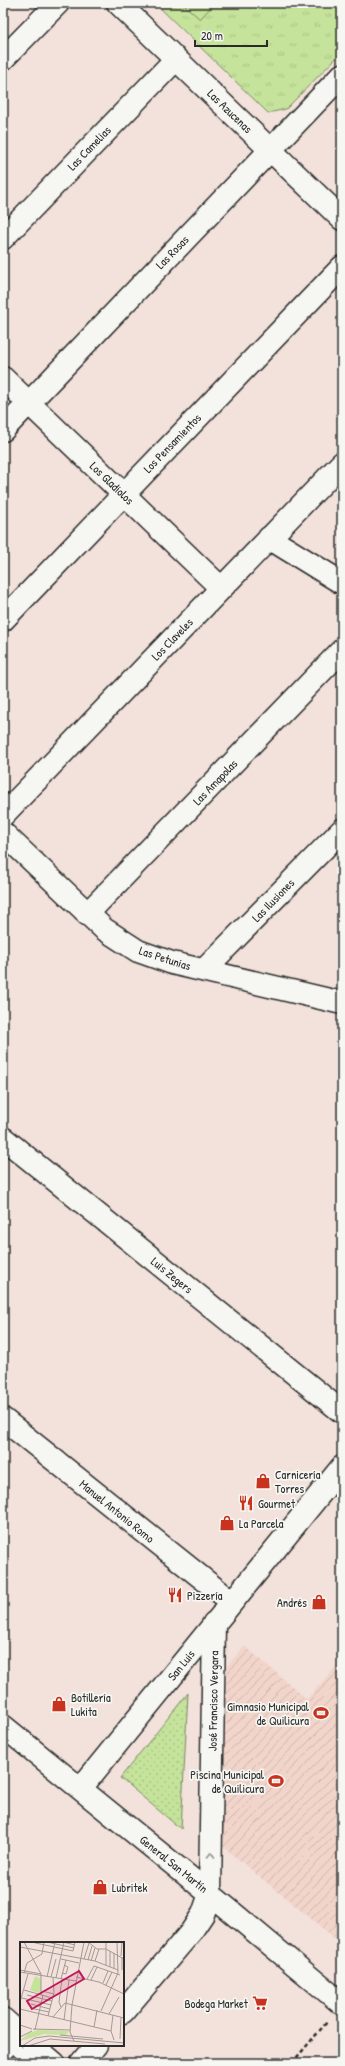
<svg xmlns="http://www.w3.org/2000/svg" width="345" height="2066" viewBox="0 0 345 2066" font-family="'Patrick Hand',sans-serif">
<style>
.industrial{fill:url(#industrial-furrows)}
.grass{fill:url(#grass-dots);stroke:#788763}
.park{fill:url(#park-tufts);stroke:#788763}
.pitch{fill:#c5e39b;stroke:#788763}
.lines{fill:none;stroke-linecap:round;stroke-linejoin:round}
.lane-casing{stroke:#2b2b2b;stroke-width:14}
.street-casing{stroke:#2b2b2b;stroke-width:25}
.secondary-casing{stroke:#2b2b2b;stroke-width:25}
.primary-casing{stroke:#2b2b2b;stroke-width:25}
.path{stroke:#2b2b2b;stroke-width:2.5;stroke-dasharray:4 3;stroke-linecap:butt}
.lane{stroke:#f6f6f2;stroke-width:11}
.street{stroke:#f6f6f2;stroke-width:22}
.secondary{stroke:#f6f6f2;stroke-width:22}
.primary{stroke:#f6f6f2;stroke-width:22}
.oneway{stroke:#90908e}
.labels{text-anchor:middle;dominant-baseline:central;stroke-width:3.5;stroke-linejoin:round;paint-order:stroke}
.street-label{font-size:12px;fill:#2b2b2b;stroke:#f6f6f2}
.poi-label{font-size:12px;fill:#2b2b2b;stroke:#f6f6f2;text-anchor:start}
.inset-road{fill:none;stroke:#a39995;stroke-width:1}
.view{fill:#c2185b;fill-opacity:0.15;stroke:#c2185b;stroke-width:2}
.inset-edge{fill:none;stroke:#2b2b2b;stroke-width:2}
</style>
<defs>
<pattern id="industrial-furrows" width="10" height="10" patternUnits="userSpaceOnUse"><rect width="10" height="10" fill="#f1d4ca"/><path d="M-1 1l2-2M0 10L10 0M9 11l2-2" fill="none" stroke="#cfb6ae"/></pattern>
<pattern id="grass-dots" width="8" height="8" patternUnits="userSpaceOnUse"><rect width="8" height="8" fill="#c5e39b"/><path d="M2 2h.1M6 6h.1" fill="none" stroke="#a9c386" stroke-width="1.8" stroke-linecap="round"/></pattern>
<pattern id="park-tufts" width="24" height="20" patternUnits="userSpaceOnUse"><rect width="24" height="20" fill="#c5e39b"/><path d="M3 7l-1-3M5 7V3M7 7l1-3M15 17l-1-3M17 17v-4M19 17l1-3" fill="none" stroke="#a9c386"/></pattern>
</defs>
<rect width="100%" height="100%" fill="#f3e2db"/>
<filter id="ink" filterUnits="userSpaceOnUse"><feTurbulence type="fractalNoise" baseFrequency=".025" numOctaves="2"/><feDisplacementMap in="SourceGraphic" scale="8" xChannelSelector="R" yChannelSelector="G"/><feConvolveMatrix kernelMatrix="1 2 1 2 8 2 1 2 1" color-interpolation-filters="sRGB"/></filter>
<g filter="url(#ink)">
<polygon class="industrial" points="245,1646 307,1699 342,1660 342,1944 222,1846 227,1666"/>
<polygon class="grass" points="188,1693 181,1829 120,1778"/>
<polygon class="park" points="155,3 342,3 342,52 286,109 268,113"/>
<polygon class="pitch" points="182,3 215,3 200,19"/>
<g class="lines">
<g class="lane-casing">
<g id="lane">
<polyline points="3,2036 30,2063"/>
<polyline points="3,2057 13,2046"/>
</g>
</g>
<g class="street-casing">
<g id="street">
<polyline points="118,3 342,219"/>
<polyline points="3,59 58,3"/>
<polyline points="3,238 176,59"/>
<polyline points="3,378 221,588"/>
<polyline points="3,430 342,75"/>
<polyline points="269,538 342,583"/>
<polyline points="3,620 342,267"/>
<polyline points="3,815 342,463"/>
<polyline points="3,833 104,929 138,951 172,963 342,1003"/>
<polyline points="87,914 342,650"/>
<polyline points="204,970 342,830"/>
<polyline points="3,1138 342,1412"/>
<polyline points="3,1419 232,1602"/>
<polyline points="3,2019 21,2035"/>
<polyline points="33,2045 54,2063"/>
</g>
</g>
<g class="secondary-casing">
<g id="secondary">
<polyline points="81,1788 342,1467"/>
<polyline points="123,2012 191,1932 203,1914 210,1894 214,1623"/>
<polyline points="81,2063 96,2045"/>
</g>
</g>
<g class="primary-casing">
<polyline id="primary" points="3,1726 210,1894 342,2004"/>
</g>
<polyline class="path" points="292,2063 327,2022"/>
<use href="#lane" class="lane"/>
<use href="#street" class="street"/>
<use href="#secondary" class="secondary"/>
<use href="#primary" class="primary"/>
</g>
<defs><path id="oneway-chevron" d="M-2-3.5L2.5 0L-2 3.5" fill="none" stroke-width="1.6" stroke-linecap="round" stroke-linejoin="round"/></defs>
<use class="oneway" href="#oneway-chevron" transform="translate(211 1855) rotate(-89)"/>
</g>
<defs>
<g id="shop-bare" transform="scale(1.2)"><path d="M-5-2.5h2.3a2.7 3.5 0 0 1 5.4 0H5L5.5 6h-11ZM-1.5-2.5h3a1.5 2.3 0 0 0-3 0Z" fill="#c8321e" stroke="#f6f6f2" stroke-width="2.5" paint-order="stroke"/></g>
<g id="restaurant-bare" transform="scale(1.2)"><path d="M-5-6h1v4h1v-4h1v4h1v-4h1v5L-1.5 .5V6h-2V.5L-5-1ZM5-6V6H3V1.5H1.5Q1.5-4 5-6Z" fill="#c8321e" stroke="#f6f6f2" stroke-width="2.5" paint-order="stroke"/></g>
<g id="stadium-bare" transform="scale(1.2)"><path d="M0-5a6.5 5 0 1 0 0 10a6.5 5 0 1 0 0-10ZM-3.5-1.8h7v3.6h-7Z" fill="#c8321e" stroke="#f6f6f2" stroke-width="2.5" paint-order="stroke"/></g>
<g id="supermarket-bare" transform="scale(1.2)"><path d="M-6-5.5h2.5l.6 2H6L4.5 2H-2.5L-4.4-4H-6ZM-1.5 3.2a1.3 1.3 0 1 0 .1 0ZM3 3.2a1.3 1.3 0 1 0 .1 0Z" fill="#c8321e" stroke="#f6f6f2" stroke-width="2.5" paint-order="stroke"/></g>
</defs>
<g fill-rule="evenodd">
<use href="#shop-bare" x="263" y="1481"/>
<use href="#restaurant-bare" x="246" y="1503"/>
<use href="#shop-bare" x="227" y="1523"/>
<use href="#restaurant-bare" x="175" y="1595"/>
<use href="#shop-bare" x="319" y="1602"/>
<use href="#shop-bare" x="59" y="1704"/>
<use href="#stadium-bare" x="321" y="1713"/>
<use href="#stadium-bare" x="276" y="1781"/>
<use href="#shop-bare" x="100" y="1887"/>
<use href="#supermarket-bare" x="260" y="2003"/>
</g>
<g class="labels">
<g class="street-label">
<text transform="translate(230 111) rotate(44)">Las Azucenas</text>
<text transform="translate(89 148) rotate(-46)">Las Camelias</text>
<text transform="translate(172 252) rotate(-46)">Las Rosas</text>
<text transform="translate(172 443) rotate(-46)">Los Pensamientos</text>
<text transform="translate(112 483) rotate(44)">Los Gladiolos</text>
<text transform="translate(172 639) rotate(-46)">Los Claveles</text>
<text transform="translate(215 782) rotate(-46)">Las Amapolas</text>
<text transform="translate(273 900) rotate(-46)">Las Ilusiones</text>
<text transform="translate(165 958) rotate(18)">Las Petunias</text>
<text transform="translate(172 1275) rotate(39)">Luis Zegers</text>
<text transform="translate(117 1511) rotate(39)">Manuel Antonio Romo</text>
<text transform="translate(181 1665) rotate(-51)">San Luis</text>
<text transform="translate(213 1701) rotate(-89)">José Francisco Vergara</text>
<text transform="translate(174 1864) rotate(39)">General San Martín</text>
</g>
<g class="poi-label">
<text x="275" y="1474">Carnicería<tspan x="275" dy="14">Torres</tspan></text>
<text x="258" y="1503">Gourmet</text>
<text x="239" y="1523">La Parcela</text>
<text x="187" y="1595">Pizzería</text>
<text x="307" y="1602" text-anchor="end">Andrés</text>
<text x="71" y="1697">Botillería<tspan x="71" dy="14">Lukita</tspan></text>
<text x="309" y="1706" text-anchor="end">Gimnasio Municipal<tspan x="309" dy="14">de Quilicura</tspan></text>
<text x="264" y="1774" text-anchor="end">Piscina Municipal<tspan x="264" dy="14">de Quilicura</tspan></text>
<text x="112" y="1887">Lubritek</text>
<text x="248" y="2003" text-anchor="end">Bodega Market</text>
</g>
</g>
<g transform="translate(20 1942)">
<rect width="104" height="104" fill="#f3e2db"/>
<path d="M 18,88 L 49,89 L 46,93 L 24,92 L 0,99 L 9,91 Z" fill="#c5e39b"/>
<path d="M 15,34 L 21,37 L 21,49 L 18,51 L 10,48 Z" fill="#c5e39b"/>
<path class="inset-road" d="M 4,0 L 21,32 L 21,53M 11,0 L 53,9 L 55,0M 27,0 L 54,6M 43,0 L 55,3M 68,0 L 77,7 L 86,7 L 104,17M 86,0 L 86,23M 0,5 L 75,19 L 98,28M 90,9 L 90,25M 94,11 L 94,27M 101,14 L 102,0M 102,15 L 102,28M 41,17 L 59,21M 64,17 L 69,1M 68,18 L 72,4M 71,19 L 75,6M 75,19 L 79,7M 0,28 L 21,32M 0,30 L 56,39M 4,31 L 7,21 L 22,12 L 24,0M 42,31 L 46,32 L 48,25 L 44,23M 27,35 L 35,0M 31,35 L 36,17M 56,35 L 79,40 L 104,52M 36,36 L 44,0M 41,37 L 46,18M 67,37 L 74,24 L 100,33M 71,38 L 77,25M 83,41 L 88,29M 86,43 L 92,30M 4,48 L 32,56M 22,49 L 34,52M 7,53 L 32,59M 2,56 L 31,63M 0,60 L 8,32M 11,62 L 30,67M 41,65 L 39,60 L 42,37M 10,66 L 29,70M 0,67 L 91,89M 81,69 L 98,31 L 97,0M 89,72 L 99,55M 93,73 L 91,89 L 94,98M 28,74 L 34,51 L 33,36M 33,75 L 45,61 L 104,76M 44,78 L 49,38M 0,83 L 12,87M 74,85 L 77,68M 13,87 L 50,88M 15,88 L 23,53M 40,93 L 83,97M 0,95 L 12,89M 100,97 L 101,75M 54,99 L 50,90 L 52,63 L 64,0M 2,104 L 15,96 L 29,94 L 104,101M 8,104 L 30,97 L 85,102"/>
<path class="view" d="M 59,29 L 64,37 L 12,67 L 7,59 Z"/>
<rect width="104" height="104" class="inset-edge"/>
</g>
<rect width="345" height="2066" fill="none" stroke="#f6f6f2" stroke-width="16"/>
<rect x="8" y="8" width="329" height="2050" fill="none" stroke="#2b2b2b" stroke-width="1.5" filter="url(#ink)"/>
<path d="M195 40v6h72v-6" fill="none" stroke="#2b2b2b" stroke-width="2"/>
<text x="201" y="40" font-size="12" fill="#2b2b2b" stroke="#f6f6f2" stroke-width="3" paint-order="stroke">20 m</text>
</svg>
